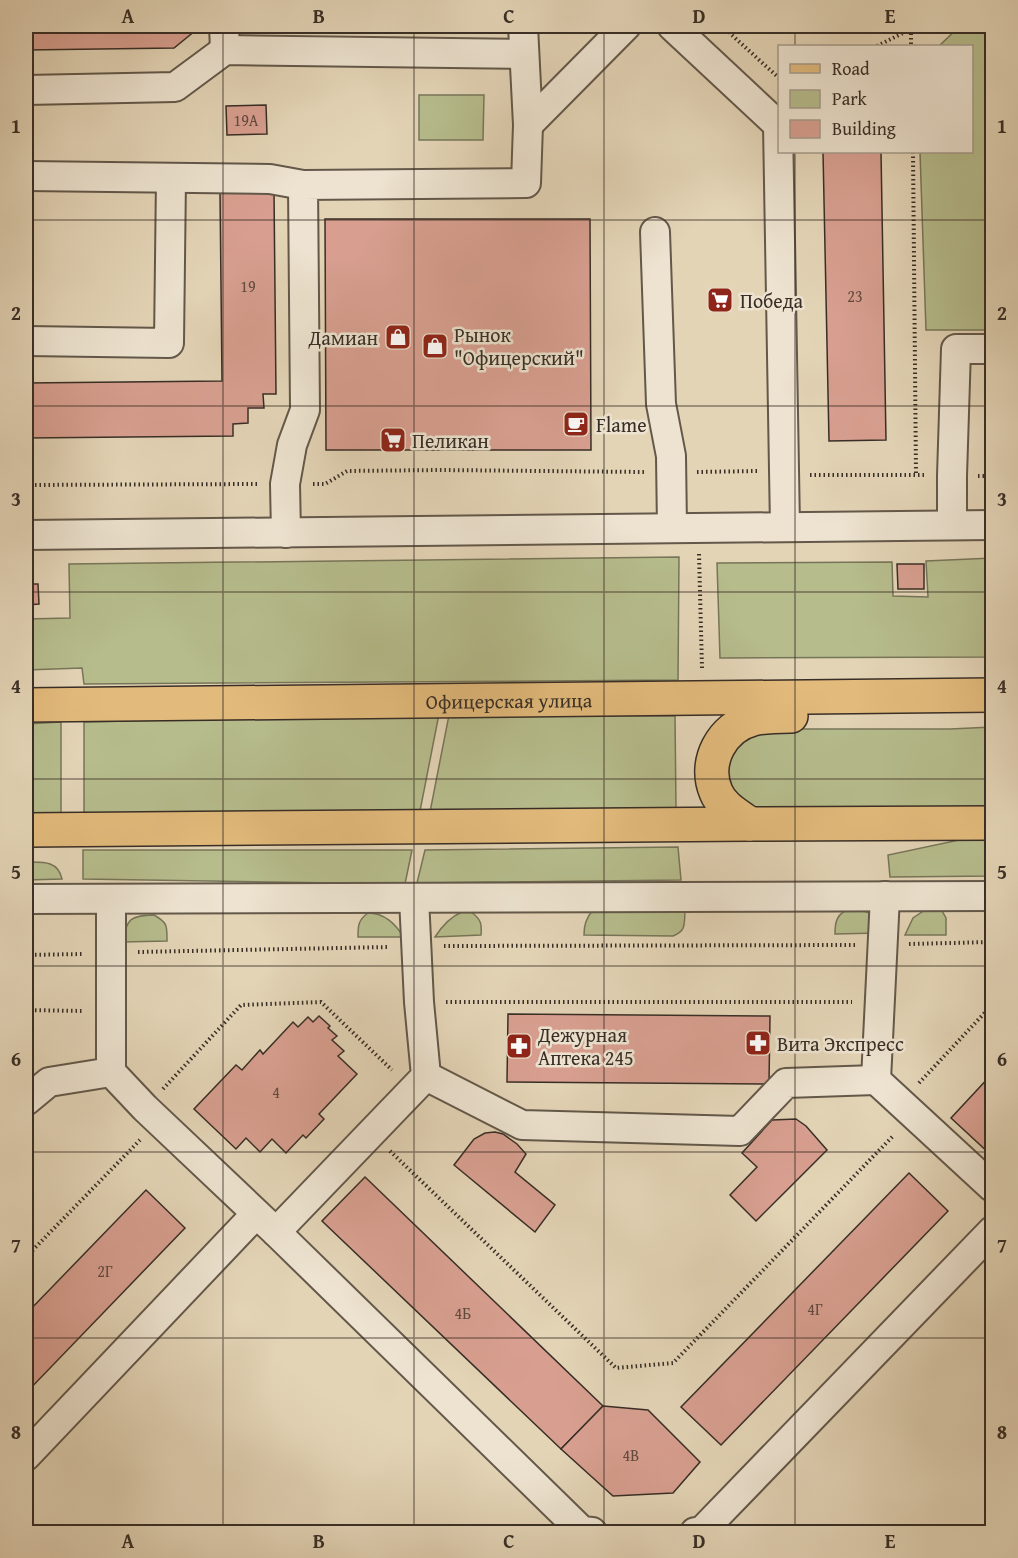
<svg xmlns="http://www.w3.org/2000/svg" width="1018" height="1558" viewBox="0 0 1018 1558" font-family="'Gentium Book Plus',serif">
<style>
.green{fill:#b6bc8c;stroke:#777559;stroke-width:1.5}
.building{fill:#d89f90;stroke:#382e26;stroke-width:1.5}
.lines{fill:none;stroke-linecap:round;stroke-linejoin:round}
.minor-casing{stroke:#63584a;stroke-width:32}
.major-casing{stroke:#382e26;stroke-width:36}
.path{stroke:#382e26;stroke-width:4;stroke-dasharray:1.5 3;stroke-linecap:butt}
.minor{stroke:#ede3d0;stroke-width:28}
.major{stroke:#e2ba7b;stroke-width:33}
.grid{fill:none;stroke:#382e26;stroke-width:1.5;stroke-opacity:0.55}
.labels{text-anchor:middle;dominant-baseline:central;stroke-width:5;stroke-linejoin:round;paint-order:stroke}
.number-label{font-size:16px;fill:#604a40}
.poi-label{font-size:20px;fill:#382e26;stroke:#ede3d0;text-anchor:start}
.street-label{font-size:20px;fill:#382e26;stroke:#ede3d0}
.neatline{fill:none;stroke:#382e26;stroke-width:2}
.grid-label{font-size:20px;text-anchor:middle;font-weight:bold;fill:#382e26}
</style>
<rect width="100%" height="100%" fill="#e3d4b6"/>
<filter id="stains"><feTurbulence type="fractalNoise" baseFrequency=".00333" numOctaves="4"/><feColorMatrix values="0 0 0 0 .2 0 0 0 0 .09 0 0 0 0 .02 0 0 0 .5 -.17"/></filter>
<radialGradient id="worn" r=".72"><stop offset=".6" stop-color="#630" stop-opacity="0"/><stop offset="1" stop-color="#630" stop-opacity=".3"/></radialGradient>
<g class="green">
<polygon points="960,26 992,26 992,330 926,330 920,152 972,152 972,46 939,46"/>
<polygon points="419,95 484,95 483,140 419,140"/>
<polygon points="679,557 678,680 84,684 82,668 26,670 26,619 70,618 69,564"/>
<polygon points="992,558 992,657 720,658 717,563 892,562 893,596 928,597 926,561"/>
<polygon points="439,714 420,811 84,813 84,722"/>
<polygon points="449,715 675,716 676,808 430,812"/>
<polygon points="61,722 61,813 26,813 26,724"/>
<polygon points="992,727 992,810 757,809 740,802 730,790 727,763 732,748 760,729 950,729"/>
<polygon points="992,839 992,876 890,877 888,855 959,840"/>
<polygon points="678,847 681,880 417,883 425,850"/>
<polygon points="83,850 412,850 405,884 83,879"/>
<path d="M 26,862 C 42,862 58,860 62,879 L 26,880 Z"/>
<polygon points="925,910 942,911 946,918 946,935 905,935 913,918"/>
<path d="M 592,911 L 685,912 C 684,925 686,931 673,936 L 584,935 C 584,925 586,919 592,911 Z"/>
<path d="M 845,911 L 864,911 L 872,914 L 879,933 L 835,934 C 835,924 836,916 845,911 Z"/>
<path d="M 462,912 L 471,912 C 481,919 482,924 481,935 L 435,937 C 442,926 450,917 462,912 Z"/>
<path d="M 368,913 C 385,913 395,924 404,937 L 358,937 C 358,926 358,920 368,913 Z"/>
<path d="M 154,915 C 168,923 167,926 167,941 L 122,942 C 127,918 130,916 154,915 Z"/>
</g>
<g class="building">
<polygon points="26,26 201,26 174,48 26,50"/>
<polygon points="266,105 267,134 227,135 226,106"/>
<polygon points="823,152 881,152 886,440 829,441"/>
<polygon points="220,192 274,192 276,394 263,394 264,408 248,408 248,423 233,424 233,436 26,438 26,383 222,381"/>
<polygon points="325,219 590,219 591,450 326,450"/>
<rect x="985" y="370" width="7" height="87"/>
<polygon points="897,564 924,564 924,589 898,589"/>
<polygon points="26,584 38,584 39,604 26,605"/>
<polygon points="508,1014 770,1016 769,1084 507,1082"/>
<polygon points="319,1016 330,1026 328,1028 337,1036 332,1040 344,1051 338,1056 357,1074 319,1114 324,1119 306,1138 303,1135 286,1153 272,1139 260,1152 246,1138 236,1149 194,1109 236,1065 242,1070 260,1050 263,1054 293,1022 298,1027 308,1017 313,1022"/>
<polygon points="992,1074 992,1151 990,1154 951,1118"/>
<polygon points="796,1119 806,1126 827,1150 756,1221 730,1195 757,1167 742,1153 772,1120"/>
<polygon points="495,1132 503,1134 517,1144 526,1154 515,1172 555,1205 535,1232 454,1165 474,1139 485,1133"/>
<polygon points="909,1173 948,1211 721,1445 681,1407"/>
<polygon points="365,1177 603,1406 561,1449 322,1221"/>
<polygon points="146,1190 185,1228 26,1393 26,1314"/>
<polygon points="603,1406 648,1410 700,1462 673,1493 613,1496 561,1449"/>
</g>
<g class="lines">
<g class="minor-casing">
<g id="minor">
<polyline points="224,26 225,50"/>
<polyline points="672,26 778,125 785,527"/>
<polyline points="26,90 175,87 225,50 523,54"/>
<polyline points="528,125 626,26"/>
<polyline points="26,176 270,179 303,185"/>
<polyline points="655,232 661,404 671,456 672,528"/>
<polyline points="26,341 169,343 171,178"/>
<polyline points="952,525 952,476 956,349 992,349"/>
<polyline points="286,533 285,484 292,445 305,410 303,185 526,183 528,125 523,26"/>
<polyline points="26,535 992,525"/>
<polyline points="885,896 876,1080 992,1187"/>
<polyline points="26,899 992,896"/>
<polyline points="111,899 111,1072 145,1108 276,1232 582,1531 592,1532"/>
<polyline points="426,1076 522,1125 740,1131 786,1083 876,1080"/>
<polyline points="26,1101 49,1082 111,1072"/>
<polyline points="276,1232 426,1076 419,1002 414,898"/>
<polyline points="26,1456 256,1214"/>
<polyline points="695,1532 702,1531 992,1231"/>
</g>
</g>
<g class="major-casing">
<g id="major">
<path id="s1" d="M 26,705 L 992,695"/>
<path d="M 750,824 C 738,815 722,807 716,792 C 703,762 722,727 753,719 C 766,716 778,716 791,716"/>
<polyline points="26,830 750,824 992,823"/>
</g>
</g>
<g class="path">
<polyline points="722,26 780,79"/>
<polyline points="911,29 911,46"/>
<polyline points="877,46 917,26"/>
<polyline points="913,152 916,475"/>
<polyline points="697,472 758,471"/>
<polyline points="810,475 926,475"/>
<polyline points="978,476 992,476"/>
<polyline points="313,484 325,484 347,471 440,470 644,472"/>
<polyline points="26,485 258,484"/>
<polyline points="699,554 702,668"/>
<polyline points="909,944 992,942"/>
<polyline points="444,946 857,945"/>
<polyline points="138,952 389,947"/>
<polyline points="26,955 83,954"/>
<polyline points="446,1002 852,1002"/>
<polyline points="26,1010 83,1011"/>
<polyline points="919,1083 992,1005"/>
<polyline points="163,1089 241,1005 321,1002 392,1070"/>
<polyline points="390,1151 616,1368 673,1363 894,1135"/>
<polyline points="26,1257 140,1140"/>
</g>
<use href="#minor" class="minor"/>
<use href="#major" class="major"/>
</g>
<path class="grid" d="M 223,26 L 223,1532M 414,26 L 414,1532M 604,26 L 604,1532M 795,26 L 795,46M 795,152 L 795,1532M 26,220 L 992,220M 26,406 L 992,406M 26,592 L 992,592M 26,779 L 992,779M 26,966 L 992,966M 26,1152 L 992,1152M 26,1338 L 992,1338"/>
<defs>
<g id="supermarket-square" transform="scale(1.35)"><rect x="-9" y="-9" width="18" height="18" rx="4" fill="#8f2418" stroke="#ede3d0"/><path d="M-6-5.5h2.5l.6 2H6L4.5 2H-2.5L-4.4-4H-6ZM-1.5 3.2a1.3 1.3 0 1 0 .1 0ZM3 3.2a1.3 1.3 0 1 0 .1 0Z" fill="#fff"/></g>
<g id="shop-square" transform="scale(1.35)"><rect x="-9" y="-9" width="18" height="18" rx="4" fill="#8f2418" stroke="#ede3d0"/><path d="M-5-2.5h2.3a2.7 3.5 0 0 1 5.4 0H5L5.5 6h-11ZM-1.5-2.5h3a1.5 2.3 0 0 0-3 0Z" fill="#fff"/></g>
<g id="cafe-square" transform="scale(1.35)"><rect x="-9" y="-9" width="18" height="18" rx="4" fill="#8f2418" stroke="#ede3d0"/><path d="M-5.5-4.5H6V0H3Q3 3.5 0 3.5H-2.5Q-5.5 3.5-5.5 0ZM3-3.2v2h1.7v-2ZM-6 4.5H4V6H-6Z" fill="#fff"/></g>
<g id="pharmacy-square" transform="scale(1.35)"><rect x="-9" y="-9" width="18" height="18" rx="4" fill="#8f2418" stroke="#ede3d0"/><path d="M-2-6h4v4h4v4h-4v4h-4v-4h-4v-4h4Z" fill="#fff"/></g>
</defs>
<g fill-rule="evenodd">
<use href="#supermarket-square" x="720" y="300"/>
<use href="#shop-square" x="398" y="337"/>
<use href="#shop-square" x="435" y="346"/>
<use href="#cafe-square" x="576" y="424"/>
<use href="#supermarket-square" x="393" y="440"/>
<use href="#pharmacy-square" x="758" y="1043"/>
<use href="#pharmacy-square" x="519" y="1046"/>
</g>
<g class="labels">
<g class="number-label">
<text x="246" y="120">19А</text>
<text x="248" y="286">19</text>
<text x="855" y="296">23</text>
<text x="276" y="1092">4</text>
<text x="105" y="1271">2Г</text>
<text x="815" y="1309">4Г</text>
<text x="463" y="1313">4Б</text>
<text x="631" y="1455">4В</text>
</g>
<g class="poi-label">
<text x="740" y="300">Победа</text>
<text x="454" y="334">Рынок<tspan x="454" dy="23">"Офицерский"</tspan></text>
<text x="378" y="337" text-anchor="end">Дамиан</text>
<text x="596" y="424">Flame</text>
<text x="412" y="440">Пеликан</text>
<text x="538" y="1034">Дежурная<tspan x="538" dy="23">Аптека 245</tspan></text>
<text x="777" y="1043">Вита Экспресс</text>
</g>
<g class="street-label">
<text stroke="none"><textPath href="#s1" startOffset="483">Офицерская улица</textPath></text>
</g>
</g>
<rect width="1018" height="1558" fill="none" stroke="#e3d4b6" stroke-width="66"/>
<rect x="778" y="45" width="195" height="108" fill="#ede3d0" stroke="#a59b8c" stroke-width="1.5"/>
<rect x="790" y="64" width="30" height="9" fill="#e2ba7b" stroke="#a59b8c" stroke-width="1.5"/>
<text x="832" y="75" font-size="18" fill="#382e26">Road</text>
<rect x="790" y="90" width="30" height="18" fill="#b6bc8c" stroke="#a59b8c" stroke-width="1.5"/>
<text x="832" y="105" font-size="18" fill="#382e26">Park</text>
<rect x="790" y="120" width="30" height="18" fill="#d89f90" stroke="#a59b8c" stroke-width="1.5"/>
<text x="832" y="135" font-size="18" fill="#382e26">Building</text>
<rect x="33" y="33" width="952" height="1492" class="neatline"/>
<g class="grid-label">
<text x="128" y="23">A</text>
<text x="319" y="23">B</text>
<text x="509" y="23">C</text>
<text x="699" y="23">D</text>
<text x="890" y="23">E</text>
<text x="16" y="133">1</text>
<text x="1002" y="133">1</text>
<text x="16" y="320">2</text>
<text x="1002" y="320">2</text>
<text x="16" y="506">3</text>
<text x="1002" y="506">3</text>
<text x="16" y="693">4</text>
<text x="1002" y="693">4</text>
<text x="16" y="879">5</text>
<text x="1002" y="879">5</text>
<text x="16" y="1066">6</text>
<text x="1002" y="1066">6</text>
<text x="16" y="1252">7</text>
<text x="1002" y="1252">7</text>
<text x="16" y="1439">8</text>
<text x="1002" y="1439">8</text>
<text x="128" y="1548">A</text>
<text x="319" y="1548">B</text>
<text x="509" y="1548">C</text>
<text x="699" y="1548">D</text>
<text x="890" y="1548">E</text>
</g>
<rect width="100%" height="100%" filter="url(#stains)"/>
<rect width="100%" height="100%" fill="url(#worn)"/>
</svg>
